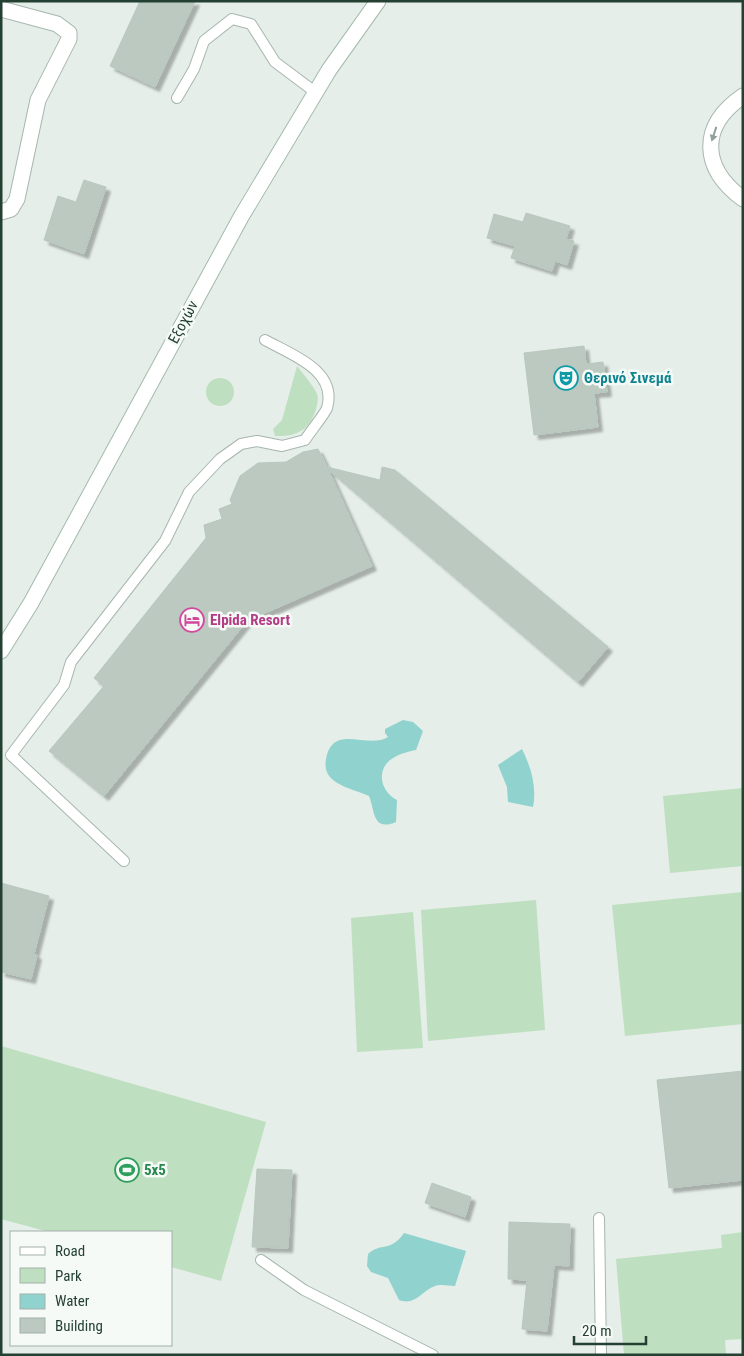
<svg xmlns="http://www.w3.org/2000/svg" width="744" height="1356" viewBox="0 0 744 1356" font-family="'Roboto Condensed',sans-serif">
<style>
.green{fill:#bfdfc1}
.water{fill:#8fd2ce}
.building{fill:#bbc9c1;stroke:#b8c8be;filter:url(#shadow)}
.lines{fill:none;stroke-linecap:round;stroke-linejoin:round}
.lane-casing{stroke:#a7b6ae;stroke-width:12}
.street-casing{stroke:#a7b6ae;stroke-width:17}
.secondary-casing{stroke:#a4baae;stroke-width:17}
.lane{stroke:#fff;stroke-width:10}
.street{stroke:#fff;stroke-width:15}
.secondary{stroke:#fff;stroke-width:15}
.oneway{fill:#92a099}
.labels{text-anchor:middle;dominant-baseline:central;stroke-width:5;stroke-linejoin:round;paint-order:stroke}
.street-label{font-size:15px;fill:#244033;stroke:#f6faf7}
.culture-label{font-size:15px;font-weight:bold;fill:#0d838f;stroke:#f6faf7;text-anchor:start}
.hotel-label{font-size:15px;font-weight:bold;fill:#b23c85;stroke:#f6faf7;text-anchor:start}
.leisure-label{font-size:15px;font-weight:bold;fill:#27864d;stroke:#f6faf7;text-anchor:start}
</style>
<defs>
<filter id="shadow"><feDropShadow dx="4.5" dy="4.5" stdDeviation="1" flood-color="#0004"/></filter>
</defs>
<rect width="100%" height="100%" fill="#e5eee8"/>
<g class="green">
<path d="M 297,366 C 301,371 315,388 317,394 C 319,399 317,404 316,409 C 310,430 296,437 275,436 L 273,429 L 282,420 Z"/>
<circle cx="220" cy="392" r="14"/>
<polygon points="743,788 743,866 670,873 663,796"/>
<polygon points="743,892 743,1024 625,1036 612,905"/>
<polygon points="536,900 545,1030 428,1041 421,910"/>
<polygon points="413,912 423,1048 357,1052 351,918"/>
<polygon points="1,1046 266,1122 221,1281 171,1267 171,1232 49,1232 1,1219"/>
<polygon points="743,1232 743,1339 725,1340 726,1355 624,1355 616,1259 722,1248 721,1235"/>
</g>
<g class="water">
<path d="M 403,720 L 413,722 L 423,731 L 416,750 C 406,752 394,755 387,763 C 376,776 384,794 397,800 L 396,822 C 372,832 375,810 369,796 C 353,788 321,785 326,759 C 333,722 368,750 388,737 L 385,733 L 385,729 Z"/>
<path d="M 522,749 C 531,767 537,787 533,807 L 508,802 L 507,787 L 498,765 Z"/>
<path d="M 404,1233 L 466,1251 L 455,1286 C 449,1286 440,1284 435,1286 C 421,1291 416,1306 399,1300 L 388,1278 L 371,1272 L 367,1266 L 368,1254 C 381,1242 390,1253 404,1233 Z"/>
</g>
<g class="building">
<polygon points="140,1 195,1 155,87 110,66"/>
<polygon points="84,180 106,187 84,254 44,240 58,196 76,202"/>
<polygon points="526,213 570,226 566,239 574,241 567,265 555,261 552,271 511,258 515,246 487,238 494,214 523,222"/>
<polygon points="584,346 586,364 603,362 607,392 594,393 598,427 534,435 524,353"/>
<polygon points="318,449 327,467 380,480 382,467 395,470 608,647 578,682 328,469 372,566 247,621 104,796 49,751 104,686 94,678 206,538 204,525 222,519 219,509 232,504 230,500 240,476 258,463 286,462 303,452"/>
<polygon points="1,883 49,896 34,954 37,955 31,979 1,972"/>
<polygon points="743,1071 743,1180 669,1188 657,1080"/>
<polygon points="257,1169 292,1170 288,1248 252,1247"/>
<polygon points="432,1183 471,1197 465,1217 425,1203"/>
<polygon points="509,1222 570,1224 569,1266 554,1265 547,1331 522,1329 527,1280 508,1279"/>
</g>
<g class="lines">
<g class="lane-casing">
<g id="lane">
<polyline points="177,98 194,69 204,41 232,19 251,24 275,62 315,92"/>
<path d="M 124,861 L 11,755 L 64,685 L 71,662 L 165,541 L 189,492 L 220,459 L 241,444 L 257,441 L 282,446 L 305,440 C 309,433 325,414 327,408 C 338,370 290,354 265,340"/>
<polyline points="599,1218 601,1355"/>
<polyline points="261,1260 304,1290 433,1355"/>
</g>
</g>
<g class="street-casing">
<g id="street">
<polyline points="1,9 57,24 69,33 69,39 38,100 17,199 11,209 1,212"/>
<path d="M 743,96 C 699,126 701,168 743,199"/>
</g>
</g>
<g class="secondary-casing">
<polyline id="secondary" points="1,651 31,603 241,217 329,70 378,1"/>
</g>
<use href="#lane" class="lane"/>
<use href="#street" class="street"/>
<use href="#secondary" class="secondary"/>
</g>
<defs><path id="oneway-solid" d="M-6-.8H1V-3.2L6.5 0L1 3.2V.8H-6Z" transform="scale(1.25)"/></defs>
<use class="oneway" href="#oneway-solid" transform="translate(714 134) rotate(108)"/>
<defs>
<g id="theatre-ring" transform="scale(1.25)"><circle r="9.5" fill="#f6faf7" stroke="#0f9aa8" stroke-width="1.5"/><path d="M-5-5.5Q0-4 5-5.5V0Q5 5 0 6Q-5 5-5 0ZM-3.3-2.5H-1v1.5H-3.3ZM1-2.5H3.3v1.5H1ZM-2.8 1Q0 5.5 2.8 1Z" fill="#0f9aa8"/></g>
<g id="hotel-ring" transform="scale(1.25)"><circle r="9.5" fill="#f6faf7" stroke="#d1479c" stroke-width="1.5"/><path d="M-6-4.5h1.5V1H6V5H4.5V3h-9V5H-6ZM-4 0a1.8 1.8 0 1 1 3.6 0ZM.5 0V-2.5h3Q6-2.5 6 0Z" fill="#d1479c"/></g>
<g id="stadium-ring" transform="scale(1.25)"><circle r="9.5" fill="#f6faf7" stroke="#2e9e5b" stroke-width="1.5"/><path d="M0-5a6.5 5 0 1 0 0 10a6.5 5 0 1 0 0-10ZM-3.5-1.8h7v3.6h-7Z" fill="#2e9e5b"/></g>
</defs>
<g fill-rule="evenodd">
<use href="#theatre-ring" x="566" y="378"/>
<use href="#hotel-ring" x="192" y="620"/>
<use href="#stadium-ring" x="127" y="1170"/>
</g>
<g class="labels">
<g class="street-label">
<text transform="translate(183 322) rotate(-62)">Εξοχών</text>
</g>
<g class="culture-label">
<text x="584" y="378">Θερινό Σινεμά</text>
</g>
<g class="hotel-label">
<text x="210" y="620">Elpida Resort</text>
</g>
<g class="leisure-label">
<text x="144" y="1170">5x5</text>
</g>
</g>
<rect width="744" height="1356" fill="none" stroke="#244033" stroke-width="5"/>
<rect x="10" y="1231" width="162" height="115" fill="#f6faf7" stroke="#a2b0a9"/>
<rect x="20" y="1247" width="25" height="8" fill="#ffffff" stroke="#a2b0a9"/>
<text x="55" y="1256" font-size="15" fill="#244033">Road</text>
<rect x="20" y="1268" width="25" height="15" fill="#bfdfc1" stroke="#a2b0a9"/>
<text x="55" y="1281" font-size="15" fill="#244033">Park</text>
<rect x="20" y="1294" width="25" height="15" fill="#8fd2ce" stroke="#a2b0a9"/>
<text x="55" y="1306" font-size="15" fill="#244033">Water</text>
<rect x="20" y="1318" width="25" height="15" fill="#bbc9c1" stroke="#a2b0a9"/>
<text x="55" y="1331" font-size="15" fill="#244033">Building</text>
<path d="M574 1336v8h72v-8" fill="none" stroke="#244033" stroke-width="2.5"/>
<text x="582" y="1336" font-size="15" fill="#244033" stroke="#f6faf7" stroke-width="4" paint-order="stroke">20 m</text>
</svg>
